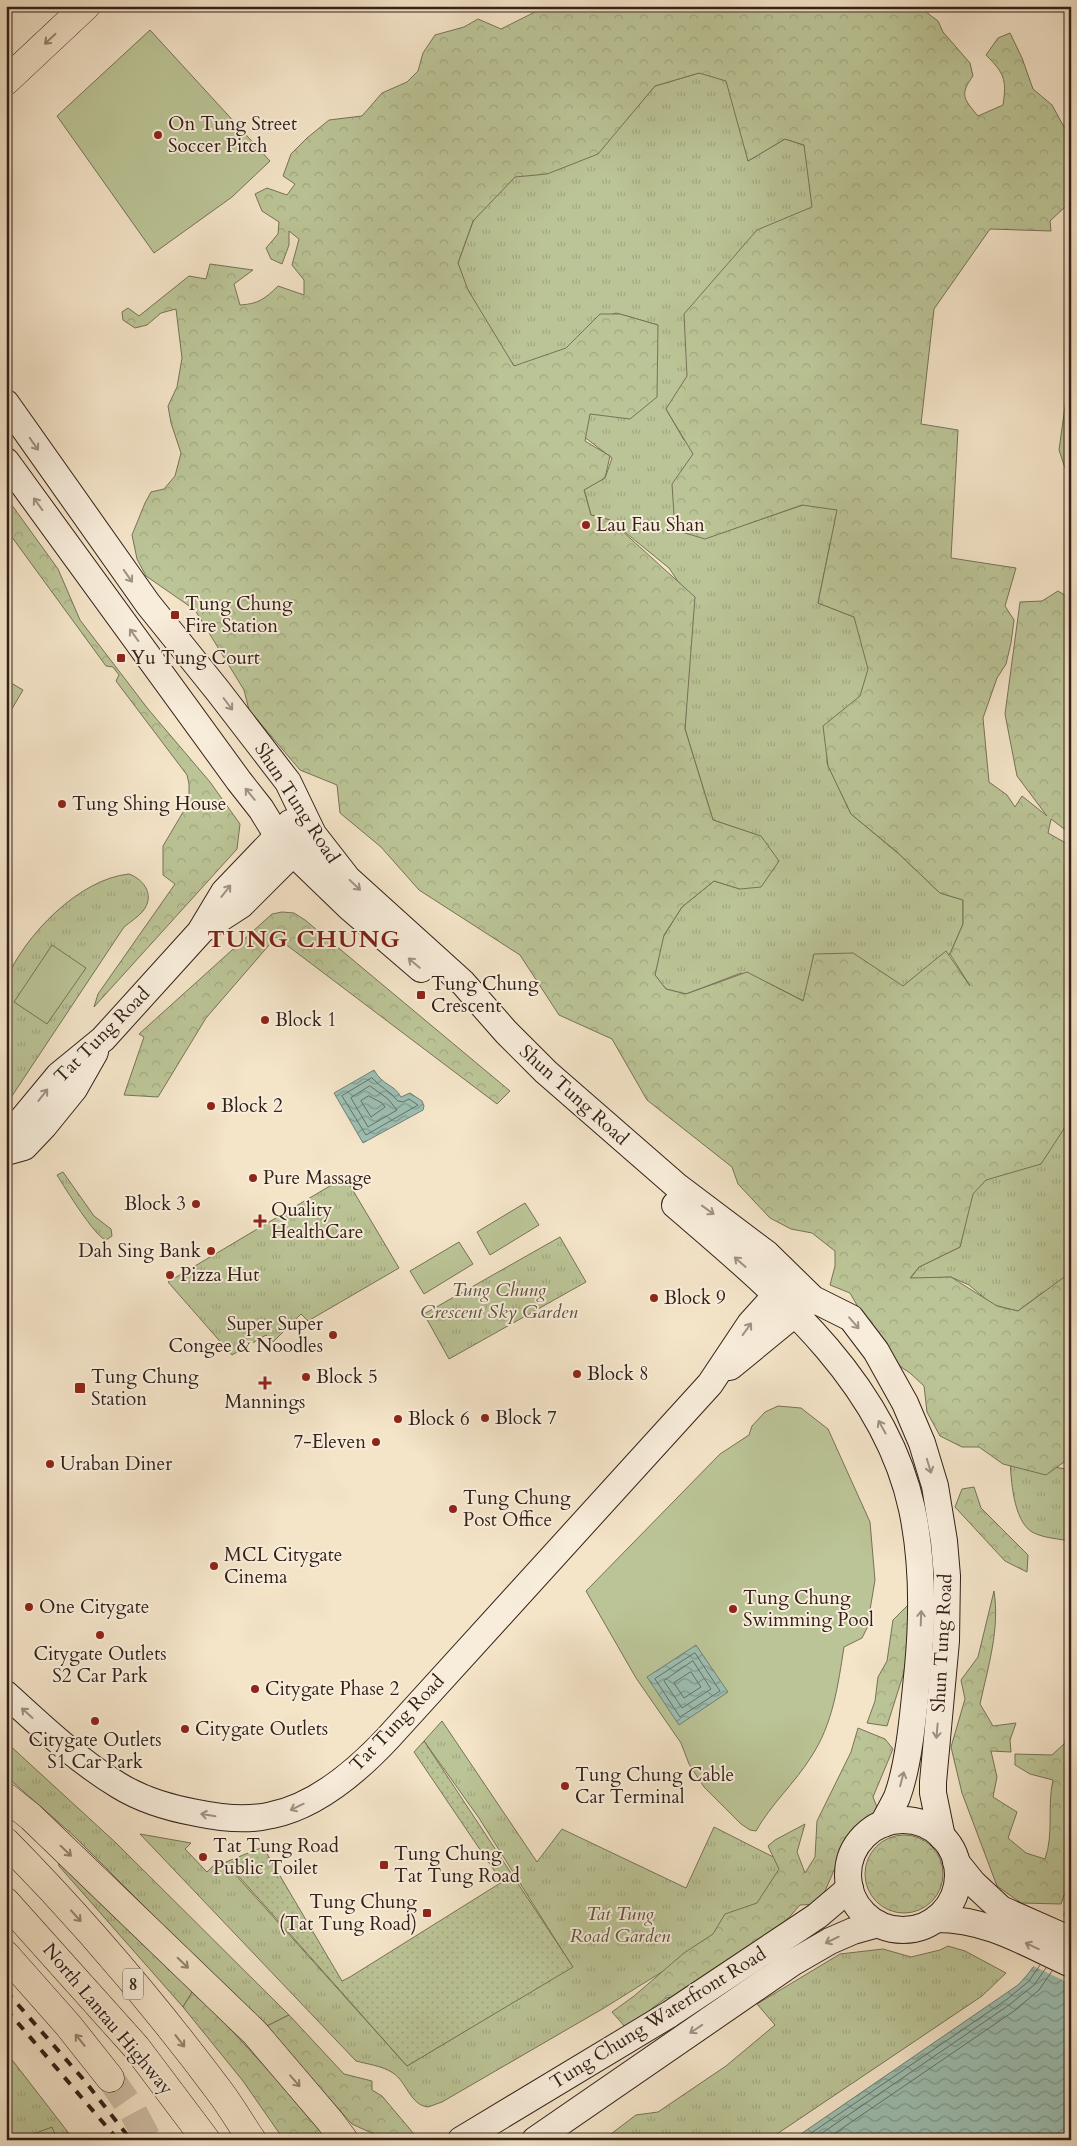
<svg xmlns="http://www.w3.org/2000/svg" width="1077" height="2146" viewBox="0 0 1077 2146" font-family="Cardo,serif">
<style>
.grass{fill:url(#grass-tufts);stroke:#777257}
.forest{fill:url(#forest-crowns);stroke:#777257;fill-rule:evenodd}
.garden{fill:url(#garden-dots);stroke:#777257}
.pitch{fill:#bbc496;stroke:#777257}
.water{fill:url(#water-waves);stroke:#727f74}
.pier{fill:#f4e4c8}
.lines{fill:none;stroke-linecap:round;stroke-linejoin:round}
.shore{stroke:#687065;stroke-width:1}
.highway-tunnel{stroke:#cdbda5;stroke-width:28;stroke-dasharray:28 14;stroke-linecap:butt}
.secondary-casing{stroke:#332018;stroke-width:28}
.primary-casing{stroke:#332018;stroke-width:29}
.highway-casing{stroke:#332018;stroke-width:29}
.secondary{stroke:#f8eddb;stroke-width:26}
.primary{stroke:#f4e4c8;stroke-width:28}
.highway{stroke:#f4e4c8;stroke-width:28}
.rail{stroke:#332018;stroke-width:4;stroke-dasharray:9 9;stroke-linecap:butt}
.oneway{stroke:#948270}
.oneway2{stroke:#9f9183}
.poi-dot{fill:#8f2418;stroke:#f8eddb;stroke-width:2}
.labels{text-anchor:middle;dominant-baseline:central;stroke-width:4;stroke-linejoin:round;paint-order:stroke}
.shield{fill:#f8eddb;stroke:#6e5e52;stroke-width:1}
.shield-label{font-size:18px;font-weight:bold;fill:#332018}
.poi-label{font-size:19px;fill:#332018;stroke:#f8eddb;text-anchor:start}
.street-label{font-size:19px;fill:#332018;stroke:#f8eddb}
.park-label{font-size:19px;font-style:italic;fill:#5c513e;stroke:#f8eddb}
.district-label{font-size:24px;font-weight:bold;letter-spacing:1px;fill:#7a1f14;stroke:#f8eddb}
</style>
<defs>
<pattern id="grass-tufts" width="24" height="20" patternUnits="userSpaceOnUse" patternTransform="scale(1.25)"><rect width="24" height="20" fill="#bbc496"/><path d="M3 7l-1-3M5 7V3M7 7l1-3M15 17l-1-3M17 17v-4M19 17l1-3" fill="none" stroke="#a1a881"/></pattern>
<pattern id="forest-crowns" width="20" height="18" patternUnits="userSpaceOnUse" patternTransform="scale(1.25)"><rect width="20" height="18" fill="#bbc496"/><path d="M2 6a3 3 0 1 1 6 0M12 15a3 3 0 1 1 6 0" fill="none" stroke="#a1a881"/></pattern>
<pattern id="garden-dots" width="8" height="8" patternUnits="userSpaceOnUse" patternTransform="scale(1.25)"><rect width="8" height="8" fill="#bbc496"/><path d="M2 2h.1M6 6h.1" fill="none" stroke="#a1a881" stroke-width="1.8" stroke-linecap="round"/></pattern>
<pattern id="water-waves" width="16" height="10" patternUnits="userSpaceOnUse" patternTransform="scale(1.25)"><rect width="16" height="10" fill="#9cbfb2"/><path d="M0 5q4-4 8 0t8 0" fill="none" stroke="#809b90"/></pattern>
</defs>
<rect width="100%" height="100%" fill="#f4e4c8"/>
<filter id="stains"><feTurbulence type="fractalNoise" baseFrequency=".004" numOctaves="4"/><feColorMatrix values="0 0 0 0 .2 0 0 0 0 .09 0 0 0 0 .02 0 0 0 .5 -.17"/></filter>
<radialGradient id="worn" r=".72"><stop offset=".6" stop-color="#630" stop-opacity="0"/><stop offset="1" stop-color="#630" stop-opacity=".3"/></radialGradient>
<g class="grass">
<polygon points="699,73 731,77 748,161 785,139 804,145 817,209 691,381 666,409 684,440 700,453 705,538 806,504 843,511 830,544 818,603 854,617 875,667 867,695 827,727 827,763 851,814 900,855 940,893 963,900 963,924 950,954 930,965 907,988 804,1001 768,983 741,973 686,994 666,989 655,975 662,939 682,907 714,881 740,889 757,835 713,820 685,729 691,601 669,568 610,520 591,515 584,489 605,478 612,458 583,436 590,414 658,325 616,313 598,319 569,351 516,368 485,326 465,284 458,263 475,216 513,172 621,125 655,86"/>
<path d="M 129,874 C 145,880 155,896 143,911 C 138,917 130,922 124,927 L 6,1105 L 6,980 C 25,935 79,879 129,874 Z"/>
<polygon points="1071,1116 1071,1277 1042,1293 1018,1311 993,1305 969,1285 951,1277 910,1279 919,1267 960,1247 971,1195 986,1180"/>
<path d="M 63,1172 L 94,1216 L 111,1229 L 112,1236 L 106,1240 C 95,1237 65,1188 57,1175 Z"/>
<polygon points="345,1177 399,1268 308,1321 301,1314 273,1342 266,1335 232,1355 168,1282"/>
<polygon points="560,1237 586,1282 449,1359 424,1314"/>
<path d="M 1010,1459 L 1071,1470 L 1071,1541 C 1059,1539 1043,1538 1032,1532 C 1013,1520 1011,1479 1010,1459 Z"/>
<path d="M 442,1721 L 537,1862 L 562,1829 L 686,1888 L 714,1827 L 795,1868 L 758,1912 L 604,2008 L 442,2102 L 428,2107 C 410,2105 407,2082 393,2073 C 383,2066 367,2064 356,2061 L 140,1834 L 191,1843 L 185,1849 L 207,1872 L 217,1862 L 224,1862 L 407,2066 L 572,1966 L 479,1818 L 424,1741 Z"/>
<polygon points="6,1742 115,1842 289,2015 265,2027 74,1836 6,1776"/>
<polygon points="58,1860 194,1989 183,2007 59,1866"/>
<polygon points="948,1946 965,1951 1006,1973 982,1996 768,2140 603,2140 636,2115 658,2112 726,2066 775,2025 757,2004 840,1954 883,1949 911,1957 940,1950"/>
<polygon points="6,2052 74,2140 6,2140"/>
</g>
<g class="forest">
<path d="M 547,6 L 918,6 L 938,21 L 943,32 L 970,63 L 973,76 C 959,95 964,99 978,116 L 1003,105 C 1007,79 1004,73 986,55 L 998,38 L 1010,33 L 1022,58 L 1033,89 L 1052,105 L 1064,127 L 1071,128 L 1071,207 L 1066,206 L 1050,221 L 1051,231 L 990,229 L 934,309 L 921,424 L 958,430 L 951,558 L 1016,568 L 1005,606 L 1014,620 L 1011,643 L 1006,664 L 997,678 L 983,718 L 989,782 L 1007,795 L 1015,807 L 1022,796 L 1047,816 L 1017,776 L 1005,714 L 1020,602 L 1042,601 L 1058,591 L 1071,599 L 1071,834 L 1051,819 L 1048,833 L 1071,846 L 1071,1118 L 1041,1164 L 986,1180 L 973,1194 L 960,1247 L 919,1267 L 910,1278 L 951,1277 L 997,1306 L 1018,1311 L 1071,1272 L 1071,1457 L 1046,1475 L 1003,1464 L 979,1447 L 962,1447 L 940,1436 L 927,1412 L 924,1386 L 910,1373 L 901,1367 L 873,1333 L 850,1293 L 830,1285 L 835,1266 L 835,1251 L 812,1233 L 791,1229 L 770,1218 L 738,1184 L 732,1167 L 647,1100 L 612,1039 L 559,1015 L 520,955 L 419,890 L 381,847 L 340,813 L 337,785 L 300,770 L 249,710 L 244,690 L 195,610 L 146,576 L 137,559 L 132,535 L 145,503 L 151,492 L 164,489 L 175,476 L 181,453 L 171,423 L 168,406 L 177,387 L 182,358 L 176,309 L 161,313 L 147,325 L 135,328 L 123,320 L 122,312 L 128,308 L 139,316 L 189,276 L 206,279 L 210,264 L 253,270 L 234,284 L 240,305 C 258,304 265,299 278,286 L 304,295 L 304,280 L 292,265 L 299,239 L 289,231 L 289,245 L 282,264 L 271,259 L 266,248 L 278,234 L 279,222 L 262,211 L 255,194 L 267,188 L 287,195 L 295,184 L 283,176 L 291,154 L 307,138 L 329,120 L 362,116 L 382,93 L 407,82 L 418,71 L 423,53 L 435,35 L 464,27 L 478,19 L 501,29 ZM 699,73 L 726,81 L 748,161 L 785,139 L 804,145 L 812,207 L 757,230 L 684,314 L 687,376 L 666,409 L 693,454 L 672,484 L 675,530 L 705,539 L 802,505 L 837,510 L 818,603 L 854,617 L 868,669 L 860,696 L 823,726 L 828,766 L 851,814 L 897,852 L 940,893 L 963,900 L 963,924 L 950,954 L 970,986 L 946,951 L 903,986 L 853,953 L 814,954 L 803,1001 L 747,972 L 686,994 L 666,989 L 655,975 L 664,935 L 682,907 L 714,881 L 740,889 L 761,887 L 779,861 L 761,836 L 713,820 L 685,729 L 695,597 L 610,520 L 591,515 L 584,490 L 605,478 L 610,456 L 585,441 L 590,414 L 630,419 L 657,397 L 658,325 L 620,314 L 600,314 L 566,348 L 514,366 L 468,290 L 458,263 L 473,221 L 515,177 L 547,174 L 598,154 L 655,86 Z"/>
<polygon points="1071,363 1071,476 1067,474 1059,450"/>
<polygon points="6,497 58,569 80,620 148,709 210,782 240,824 237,849 94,1007 98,994 175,884 163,875 163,846 189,802 189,784 187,775 116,681 119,675 113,667 106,666 6,529"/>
<polygon points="282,912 294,913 305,920 510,1091 497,1104 276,937 206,1018 158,1097 124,1095 144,1037 139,1034 272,914"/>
<polygon points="974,1487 981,1508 1028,1555 1027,1572 1005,1561 955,1507 962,1489"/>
<path d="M 994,1591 C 1000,1629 988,1667 980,1704 L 993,1726 L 1016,1723 L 1010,1740 L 1011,1752 L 991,1751 L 997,1777 L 993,1797 L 1017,1812 L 1008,1838 L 1026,1853 L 1045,1859 C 1054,1834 1047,1806 1053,1780 L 1030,1774 L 1015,1765 L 1015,1754 L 1052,1755 L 1065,1743 L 1071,1692 L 1071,1847 L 1069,1859 L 1071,1876 L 1061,1904 L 1021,1903 L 997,1886 L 962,1793 L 951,1747 L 965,1699 L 961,1680 L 978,1657 Z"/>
<polygon points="914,1599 910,1653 887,1726 867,1723 875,1701 878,1677 887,1661 893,1620"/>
<path d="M 858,1728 L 885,1739 L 893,1749 L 873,1797 L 878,1810 C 863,1825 846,1842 838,1862 C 831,1876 826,1890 819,1904 L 800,1905 L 784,1923 L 707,1994 L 666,1998 L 626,2028 L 612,2012 L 634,1996 L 684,1953 L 713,1934 L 725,1914 L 757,1903 L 779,1869 L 768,1846 L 775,1840 L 805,1824 L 797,1852 L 805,1873 L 815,1857 L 817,1821 L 851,1752 Z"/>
<circle cx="904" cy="1874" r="39"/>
<polygon points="194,1989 328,2136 332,2140 284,2140 243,2081 183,2007"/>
<polygon points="289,2015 344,2074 372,2081 372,2090 382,2096 414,2134 397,2138 378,2136 352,2124 265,2027"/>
</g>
<polygon class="garden" points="424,1741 573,1967 407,2066 226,1862 263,1847 342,1981 350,1977 502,1882 414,1752"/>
<g class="pitch">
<polygon points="150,30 270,161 232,197 154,253 57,116"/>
<polygon points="6,680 23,690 6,719"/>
<polygon points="52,945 86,968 47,1024 14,1002"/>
<polygon points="525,1203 539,1225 490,1255 477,1232"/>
<polygon points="459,1242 473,1264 424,1294 410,1271"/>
<path d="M 778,1406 L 801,1408 L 828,1429 L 870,1522 L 875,1580 L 867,1628 L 862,1638 L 844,1647 C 838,1685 833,1724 811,1757 C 795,1783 771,1804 756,1831 L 750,1830 L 741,1824 L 704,1787 L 689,1764 L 681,1743 L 636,1678 L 586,1591 L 720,1454 L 749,1435 L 752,1426 L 765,1412 Z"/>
<polygon points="52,2127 57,2140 18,2140"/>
</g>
<g class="water">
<path d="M 374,1070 C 383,1086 394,1084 401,1097 L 410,1093 L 422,1101 L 424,1106 L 423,1110 L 363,1143 L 334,1093 Z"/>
<polygon points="696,1645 728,1692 679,1725 647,1677"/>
<path d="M 1071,1899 L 1071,2140 L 792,2140 L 1018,1985 C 1041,1962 1058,1928 1071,1899 Z"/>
</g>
<polygon class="pier" points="1061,1914 1071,1918 1071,1984 1031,1965"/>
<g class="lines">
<g class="shore">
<path d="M 372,1078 C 380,1087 391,1092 398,1101 L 403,1102 L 409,1099 L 418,1105 L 366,1135 L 342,1096 Z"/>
<polygon points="370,1086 388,1099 397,1110 368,1127 351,1098"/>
<polygon points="369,1096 382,1103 385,1107 371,1117 361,1101"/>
<polygon points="695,1653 720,1691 680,1717 655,1679"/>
<polygon points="693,1661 711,1689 682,1708 664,1681"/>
<polygon points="691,1672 701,1687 684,1698 674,1683"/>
<polyline points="801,2140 1006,2000 1029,1981 1040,1965"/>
<polyline points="812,2140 1009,2005 1034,1985 1046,1968"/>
<polyline points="825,2140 1014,2011 1039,1990 1052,1971"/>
</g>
<polyline class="highway-tunnel" points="110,2078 131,2108 148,2140"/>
<g class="secondary-casing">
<g id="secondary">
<polyline points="6,403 148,604 218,691 288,782 313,834 348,879 463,983 506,1032 546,1072 678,1187 767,1254 813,1299 851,1318 876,1351 905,1403 922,1443 935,1486 944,1541 947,1576 946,1641 933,1782 933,1793 942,1837"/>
<polyline points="6,461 239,781 261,809 277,835 293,853 350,908 421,969"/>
<polyline points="207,927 241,905 305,841"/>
<polyline points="6,1139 59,1075 103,1039 200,932 224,892 290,823"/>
<polyline points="6,1152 24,1147 44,1126 74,1089 95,1052"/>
<path d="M 675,1205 C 771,1288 884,1378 912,1509 C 923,1561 923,1614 918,1667 C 914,1705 910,1762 897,1797 C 893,1806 887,1815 883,1824"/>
<polyline points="730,1367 808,1303"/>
<path d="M 6,1694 C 42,1727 77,1760 118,1785 C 142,1800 169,1808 197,1813 C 221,1818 248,1821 272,1815 C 316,1806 358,1770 388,1738 L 710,1384 L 750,1324 L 787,1283"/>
<circle cx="903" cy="1875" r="55"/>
<polyline points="956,1862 973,1883 1001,1909 1071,1940"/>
<path d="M 936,1919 C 988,1919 1025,1943 1071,1964"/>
<polyline points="461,2140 670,2014 817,1916 850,1888"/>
<polyline points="535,2140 792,1963 830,1941 853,1931 878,1924"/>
</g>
</g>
<g class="primary-casing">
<polyline id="primary" points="6,81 86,6"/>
</g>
<g class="highway-casing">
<g id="highway">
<polyline points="6,1797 31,1817 255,2033 330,2121 344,2140"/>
<path d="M 6,1842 C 83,1920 155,2005 220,2092 C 232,2108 241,2124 252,2140"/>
<polyline points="6,1902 136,2047 206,2140"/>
<polyline points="6,1955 68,2025 110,2078"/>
</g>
</g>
<use href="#secondary" class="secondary"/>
<use href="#primary" class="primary"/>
<use href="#highway" class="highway"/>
<g class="rail">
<polyline points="6,1991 84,2080 131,2140"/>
<polyline points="6,2009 118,2140"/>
</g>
</g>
<defs><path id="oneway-shaft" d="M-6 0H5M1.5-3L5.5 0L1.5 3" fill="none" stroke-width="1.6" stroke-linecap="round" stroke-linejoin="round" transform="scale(1.25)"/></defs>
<g class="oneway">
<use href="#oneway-shaft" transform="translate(50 39) rotate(137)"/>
<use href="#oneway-shaft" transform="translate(66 1851) rotate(44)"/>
<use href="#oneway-shaft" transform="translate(76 1916) rotate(48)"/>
<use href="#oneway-shaft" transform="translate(183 1963) rotate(44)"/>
<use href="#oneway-shaft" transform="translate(80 2040) rotate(-129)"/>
<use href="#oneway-shaft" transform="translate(180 2041) rotate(52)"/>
<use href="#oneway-shaft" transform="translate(295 2081) rotate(49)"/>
</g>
<g class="oneway2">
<use href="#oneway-shaft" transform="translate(34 444) rotate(55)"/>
<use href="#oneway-shaft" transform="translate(38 504) rotate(-126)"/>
<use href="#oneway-shaft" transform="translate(128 576) rotate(55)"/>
<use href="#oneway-shaft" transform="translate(134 635) rotate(-126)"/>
<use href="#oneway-shaft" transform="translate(228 704) rotate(53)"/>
<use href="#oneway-shaft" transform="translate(250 794) rotate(-129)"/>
<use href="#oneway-shaft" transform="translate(355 885) rotate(43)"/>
<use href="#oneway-shaft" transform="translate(226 891) rotate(-52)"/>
<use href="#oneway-shaft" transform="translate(414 963) rotate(-140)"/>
<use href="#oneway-shaft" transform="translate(43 1095) rotate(-52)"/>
<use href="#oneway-shaft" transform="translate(708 1210) rotate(36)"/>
<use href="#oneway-shaft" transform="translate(740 1262) rotate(-139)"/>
<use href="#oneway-shaft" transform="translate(854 1323) rotate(49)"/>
<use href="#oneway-shaft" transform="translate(747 1329) rotate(-54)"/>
<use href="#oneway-shaft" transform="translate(882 1427) rotate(-119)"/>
<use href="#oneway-shaft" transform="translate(929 1466) rotate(73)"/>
<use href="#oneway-shaft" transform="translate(921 1618) rotate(-88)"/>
<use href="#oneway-shaft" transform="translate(27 1713) rotate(-138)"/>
<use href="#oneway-shaft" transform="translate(937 1731) rotate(95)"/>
<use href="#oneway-shaft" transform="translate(902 1779) rotate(-75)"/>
<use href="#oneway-shaft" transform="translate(297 1807) rotate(154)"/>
<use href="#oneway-shaft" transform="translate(208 1815) rotate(-171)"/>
<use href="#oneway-shaft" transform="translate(832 1940) rotate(154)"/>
<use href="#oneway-shaft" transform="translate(1032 1946) rotate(-155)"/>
<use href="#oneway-shaft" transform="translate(696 2029) rotate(146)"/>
</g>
<g class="poi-dot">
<circle cx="158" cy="135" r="5"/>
<circle cx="586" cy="525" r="5"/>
<rect x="170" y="610" width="10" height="10" rx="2.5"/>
<rect x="116" y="653" width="10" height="10" rx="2.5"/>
<circle cx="62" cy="804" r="5"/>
<rect x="416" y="990" width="10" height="10" rx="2.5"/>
<circle cx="265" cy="1020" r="5"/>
<circle cx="211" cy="1106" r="5"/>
<circle cx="253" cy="1178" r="5"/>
<circle cx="196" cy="1204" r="5"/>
<path d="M257.5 1213.5h5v5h5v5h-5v5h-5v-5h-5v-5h5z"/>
<circle cx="211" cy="1251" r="5"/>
<circle cx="170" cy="1275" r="5"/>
<circle cx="654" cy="1298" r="5"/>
<circle cx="333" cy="1335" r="5"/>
<circle cx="577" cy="1374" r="5"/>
<circle cx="306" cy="1377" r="5"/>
<path d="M262.5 1375.5h5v5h5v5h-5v5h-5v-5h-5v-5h5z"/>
<rect x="74" y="1382" width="12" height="12" rx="2.5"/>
<circle cx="485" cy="1418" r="5"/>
<circle cx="398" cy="1419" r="5"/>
<circle cx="376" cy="1442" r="5"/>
<circle cx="50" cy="1464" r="5"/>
<circle cx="453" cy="1509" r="5"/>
<circle cx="214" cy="1566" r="5"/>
<circle cx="29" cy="1607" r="5"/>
<circle cx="733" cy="1609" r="5"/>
<circle cx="100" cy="1635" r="5"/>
<circle cx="255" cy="1689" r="5"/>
<circle cx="95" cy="1721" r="5"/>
<circle cx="185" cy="1729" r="5"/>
<circle cx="565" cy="1786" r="5"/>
<circle cx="203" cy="1857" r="5"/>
<rect x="379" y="1860" width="10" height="10" rx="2.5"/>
<rect x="422" y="1908" width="10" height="10" rx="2.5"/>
</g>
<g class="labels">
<rect class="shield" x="123" y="1968.5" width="20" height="31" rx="4"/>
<g class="shield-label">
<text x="133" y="1984">8</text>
</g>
<g class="poi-label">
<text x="168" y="124">On Tung Street<tspan x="168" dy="22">Soccer Pitch</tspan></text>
<text x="596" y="525">Lau Fau Shan</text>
<text x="185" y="604">Tung Chung<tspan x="185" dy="22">Fire Station</tspan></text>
<text x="131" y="658">Yu Tung Court</text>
<text x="72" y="804">Tung Shing House</text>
<text x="431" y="984">Tung Chung<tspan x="431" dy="22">Crescent</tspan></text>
<text x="275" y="1020">Block 1</text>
<text x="221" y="1106">Block 2</text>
<text x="263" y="1178">Pure Massage</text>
<text x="186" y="1204" text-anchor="end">Block 3</text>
<text x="271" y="1210">Quality<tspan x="271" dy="22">HealthCare</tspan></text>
<text x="201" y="1251" text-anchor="end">Dah Sing Bank</text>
<text x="180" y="1275">Pizza Hut</text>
<text x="664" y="1298">Block 9</text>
<text x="323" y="1324" text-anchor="end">Super Super<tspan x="323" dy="22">Congee &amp; Noodles</tspan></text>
<text x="587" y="1374">Block 8</text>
<text x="91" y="1377">Tung Chung<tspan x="91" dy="22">Station</tspan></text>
<text x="316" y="1377">Block 5</text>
<text x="265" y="1402" text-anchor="middle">Mannings</text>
<text x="495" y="1418">Block 7</text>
<text x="408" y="1419">Block 6</text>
<text x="366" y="1442" text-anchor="end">7-Eleven</text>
<text x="60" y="1464">Uraban Diner</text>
<text x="463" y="1498">Tung Chung<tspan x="463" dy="22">Post Office</tspan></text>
<text x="224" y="1555">MCL Citygate<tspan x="224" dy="22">Cinema</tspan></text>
<text x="743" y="1598">Tung Chung<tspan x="743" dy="22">Swimming Pool</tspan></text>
<text x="39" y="1607">One Citygate</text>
<text x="100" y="1654" text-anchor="middle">Citygate Outlets<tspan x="100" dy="22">S2 Car Park</tspan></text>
<text x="265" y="1689">Citygate Phase 2</text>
<text x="195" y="1729">Citygate Outlets</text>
<text x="95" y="1740" text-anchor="middle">Citygate Outlets<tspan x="95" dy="22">S1 Car Park</tspan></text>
<text x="575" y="1775">Tung Chung Cable<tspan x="575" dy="22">Car Terminal</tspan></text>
<text x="213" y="1846">Tat Tung Road<tspan x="213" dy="22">Public Toilet</tspan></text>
<text x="394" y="1854">Tung Chung<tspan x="394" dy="22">Tat Tung Road</tspan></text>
<text x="417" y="1902" text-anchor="end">Tung Chung<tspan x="417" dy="22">(Tat Tung Road)</tspan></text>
</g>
<g class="street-label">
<text transform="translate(297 803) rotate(57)">Shun Tung Road</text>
<text transform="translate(102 1035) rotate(-45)">Tat Tung Road</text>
<text transform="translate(574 1095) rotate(42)">Shun Tung Road</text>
<text transform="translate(942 1643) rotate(-87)">Shun Tung Road</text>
<text transform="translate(397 1723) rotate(-46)">Tat Tung Road</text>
<text transform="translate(658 2018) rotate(-32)">Tung Chung Waterfront Road</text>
<text transform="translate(108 2019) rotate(50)">North Lantau Highway</text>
</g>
<g class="park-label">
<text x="499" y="1290">Tung Chung<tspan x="499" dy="22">Crescent Sky Garden</tspan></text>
<text x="620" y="1914">Tat Tung<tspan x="620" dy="22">Road Garden</tspan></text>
</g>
<g class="district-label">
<text x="304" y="939">TUNG CHUNG</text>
</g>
</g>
<rect width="1077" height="2146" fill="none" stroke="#f4e4c8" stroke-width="25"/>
<rect x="8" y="8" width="1062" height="2131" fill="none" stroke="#332018" stroke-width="2.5"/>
<rect x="12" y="12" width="1052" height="2121" fill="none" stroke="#332018"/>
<rect width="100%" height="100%" filter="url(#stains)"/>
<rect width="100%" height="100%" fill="url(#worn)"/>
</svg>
